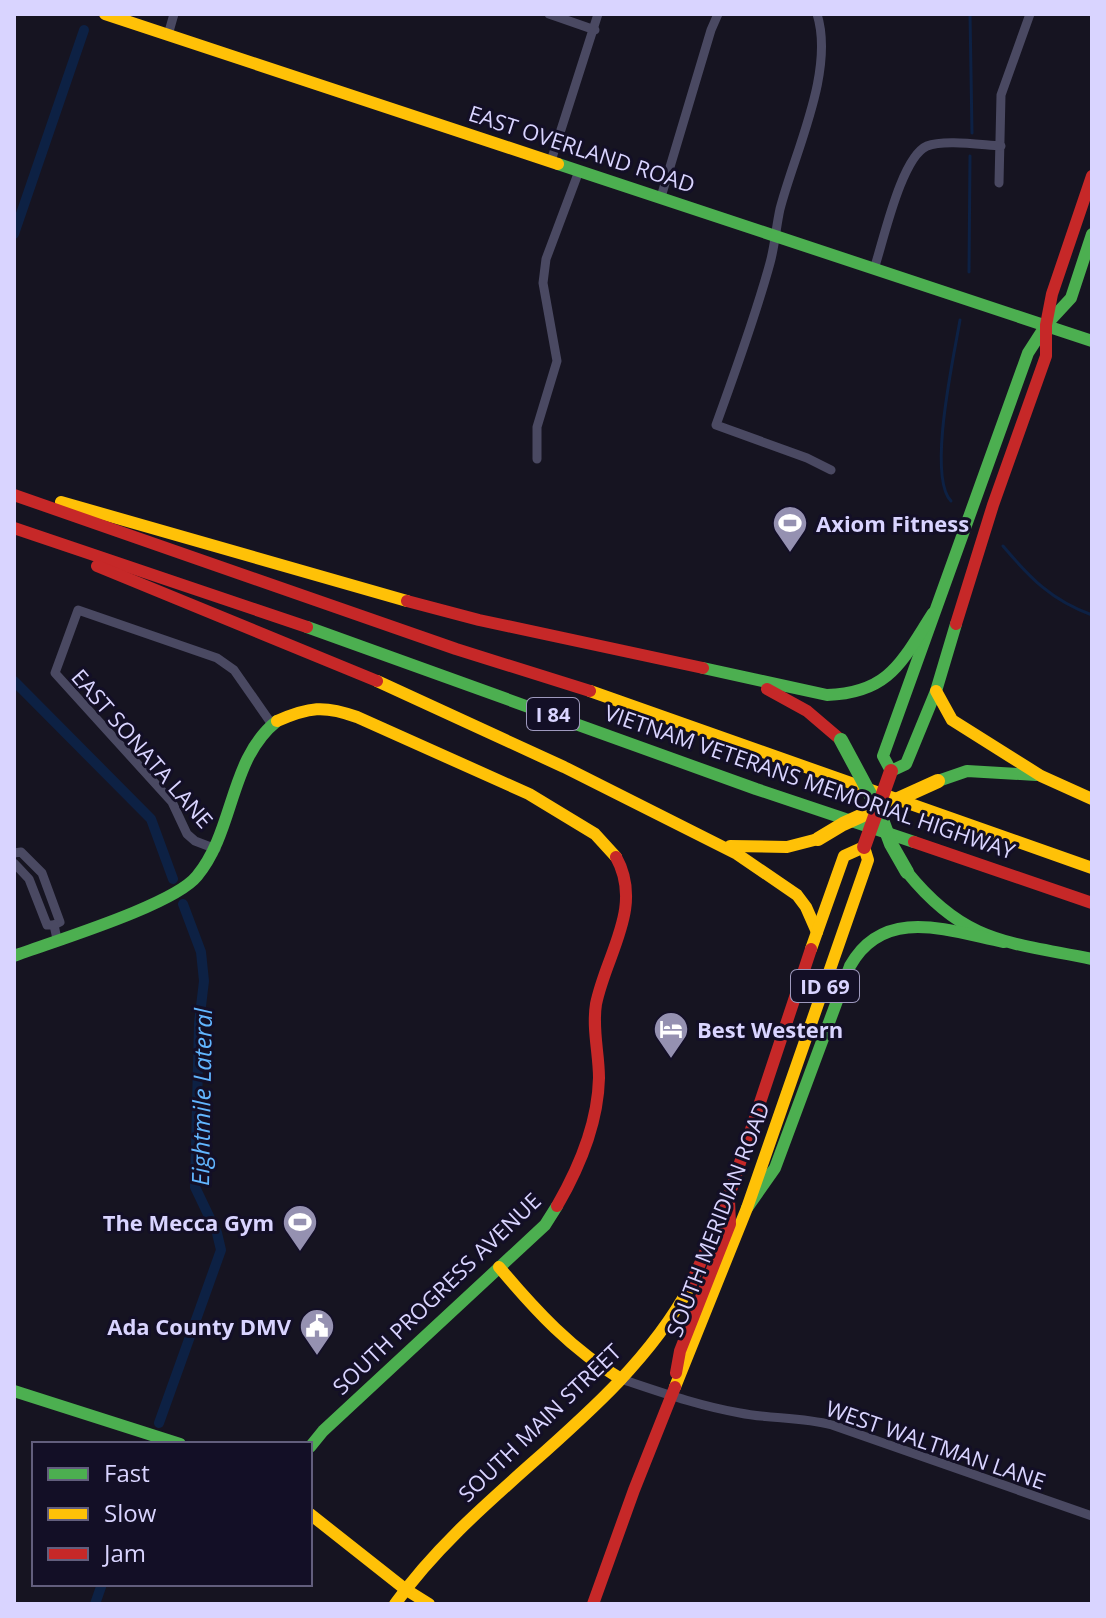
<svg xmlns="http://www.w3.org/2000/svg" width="1106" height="1618" viewBox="0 0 1106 1618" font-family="'Open Sans',sans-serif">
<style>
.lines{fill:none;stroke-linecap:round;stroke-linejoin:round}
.stream{stroke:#0d2144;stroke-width:3}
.canal{stroke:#0d2144;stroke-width:10}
.street{stroke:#4a4962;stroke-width:9}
.fast{stroke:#4caf50;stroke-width:12}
.slow{stroke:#ffc107;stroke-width:12}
.jam{stroke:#c62828;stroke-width:12}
.fast-bridge{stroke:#4caf50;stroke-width:14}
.slow-bridge{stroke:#ffc107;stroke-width:14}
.jam-bridge{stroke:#c62828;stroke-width:14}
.labels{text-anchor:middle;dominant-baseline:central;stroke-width:6;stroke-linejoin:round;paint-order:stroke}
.shield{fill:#130f26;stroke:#9e99be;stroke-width:2}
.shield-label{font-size:20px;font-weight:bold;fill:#d9d4ff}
.street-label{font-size:22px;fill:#d9d4ff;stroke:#130f26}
.poi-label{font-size:22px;font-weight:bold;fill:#d9d4ff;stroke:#130f26;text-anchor:start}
.water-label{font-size:24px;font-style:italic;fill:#62b6ff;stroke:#130f26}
</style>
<rect width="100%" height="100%" fill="#161421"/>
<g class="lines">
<g class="stream">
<polyline points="970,14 972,133"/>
<polyline points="969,272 970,156"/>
<path d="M 951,501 C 927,476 954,356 960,320"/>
<path d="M 1003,546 C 1030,578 1051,600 1092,615"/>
</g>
<g class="canal">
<polyline points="14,234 84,30"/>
<polyline points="14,681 151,819 173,879"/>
<polyline points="159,1423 221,1250 217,1233 195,1187 199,1023 204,981 201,952 183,904"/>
<polyline points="95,1604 102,1584"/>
</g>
<g class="street">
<polyline points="549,14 595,30"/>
<path d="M 817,14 C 835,71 795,151 780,209 C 776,227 775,245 770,263 C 755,318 735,372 716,425 L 807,458 L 831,470"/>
<polyline points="168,35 174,14"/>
<polyline points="551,161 598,14"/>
<polyline points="999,183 1001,95 1030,14"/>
<polyline points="661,197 711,30 718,14"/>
<path d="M 874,269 C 883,243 901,157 927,146 C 944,139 982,145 1001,146"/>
<polyline points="537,459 537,427 557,361 543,283 546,259 579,171"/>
<polyline points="216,849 195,841 187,834 172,802 55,673 78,610 217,658 234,670 271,723"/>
<polyline points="14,853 21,852 42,873 60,922 54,925 57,939"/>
<polyline points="14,863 29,879 47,925 54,925"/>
<path d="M 621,1379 C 660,1392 699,1406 740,1413 C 770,1419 801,1417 832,1425 L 1092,1516"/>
</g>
<g class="fast">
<polyline points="558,164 1092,341"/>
<polyline points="956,624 936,691 906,764 891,771 883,756 1028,353 1046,325 1071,298 1092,234"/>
<polyline points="307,627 756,789 914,842"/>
<path d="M 703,668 L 827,695 C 890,693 902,661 933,613"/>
<polyline points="938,781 967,771 1036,775"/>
<path d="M 907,872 C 965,944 1009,942 1092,959"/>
<path d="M 14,956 C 54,941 174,905 197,876 C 235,830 229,759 277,721"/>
<path d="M 747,1208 L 775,1168 L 850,966 C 884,905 949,931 1004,942"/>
<polyline points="14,1391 180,1444"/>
<polyline points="310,1447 323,1431 545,1225 557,1206"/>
</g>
<g class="slow">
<polyline points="105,14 558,164"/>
<polyline points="61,502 407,601"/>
<polyline points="377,681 564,767 737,854 797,895 806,907 817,932"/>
<polyline points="590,691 1092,868"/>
<polyline points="936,691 952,720 1041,776 1092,799"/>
<path d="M 277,721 C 309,707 324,705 357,717 L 529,794 L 595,834 L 616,857"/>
<polyline points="730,846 787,847 818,839"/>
<path d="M 499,1267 C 535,1310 572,1350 621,1379"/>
<polyline points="675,1387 747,1208 868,860 864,847 844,856 811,949"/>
<polyline points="310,1514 405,1589 429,1604"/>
<path d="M 395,1604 C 478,1487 621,1414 690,1286"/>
</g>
<g class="jam">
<polyline points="14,495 456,649 590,691"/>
<polyline points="14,528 307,627"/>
<polyline points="97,566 377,681"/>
<polyline points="407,601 479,620 703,668"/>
<polyline points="956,624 993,505 1046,356 1046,325 1052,294 1092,176"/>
<polyline points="767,689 807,711 841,740"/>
<polyline points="914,842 1092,903"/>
<path d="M 557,1206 C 579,1168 598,1122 599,1078 C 599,1053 592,1029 596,1004 C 606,954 644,907 616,857"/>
<polyline points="690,1286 725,1208 811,949"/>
<polyline points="676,1373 680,1351 730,1224 729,1200"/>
<polyline points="593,1604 634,1490 675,1387"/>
</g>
<polyline class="fast-bridge" points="841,740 878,809 891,844 907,872"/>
<polyline class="slow-bridge" points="818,839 843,824 938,781"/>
<polyline class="jam-bridge" points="864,847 891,771"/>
</g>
<defs>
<g id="stadium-pin" transform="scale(1.8)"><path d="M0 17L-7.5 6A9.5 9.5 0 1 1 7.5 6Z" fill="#9591b1" stroke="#130f26"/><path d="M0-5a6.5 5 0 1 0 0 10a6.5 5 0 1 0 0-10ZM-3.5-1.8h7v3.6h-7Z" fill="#fff"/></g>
<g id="hotel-pin" transform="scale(1.8)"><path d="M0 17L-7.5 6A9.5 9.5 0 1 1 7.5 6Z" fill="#9591b1" stroke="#130f26"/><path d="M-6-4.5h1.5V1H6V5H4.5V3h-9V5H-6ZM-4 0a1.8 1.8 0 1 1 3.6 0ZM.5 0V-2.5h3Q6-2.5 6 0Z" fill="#fff"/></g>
<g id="civic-pin" transform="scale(1.8)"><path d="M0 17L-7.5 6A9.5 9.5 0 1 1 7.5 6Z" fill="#9591b1" stroke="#130f26"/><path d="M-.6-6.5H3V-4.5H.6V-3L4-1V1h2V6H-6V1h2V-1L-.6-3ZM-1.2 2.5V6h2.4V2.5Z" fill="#fff"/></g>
</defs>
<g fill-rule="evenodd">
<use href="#stadium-pin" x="790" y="523"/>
<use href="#hotel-pin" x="671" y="1029"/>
<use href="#stadium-pin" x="300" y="1222"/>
<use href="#civic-pin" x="317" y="1326"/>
</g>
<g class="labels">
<g class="shield">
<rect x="527" y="698" width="52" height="32" rx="6"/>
<rect x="791" y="970" width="68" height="32" rx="6"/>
</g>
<g class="shield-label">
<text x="553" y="714">I 84</text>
<text x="825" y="986">ID 69</text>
</g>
<g class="street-label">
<text transform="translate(582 148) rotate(18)">EAST OVERLAND ROAD</text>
<text transform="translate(143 748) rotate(49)">EAST SONATA LANE</text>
<text transform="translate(810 781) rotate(19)">VIETNAM VETERANS MEMORIAL HIGHWAY</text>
<text transform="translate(717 1219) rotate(-69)">SOUTH MERIDIAN ROAD</text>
<text transform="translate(436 1293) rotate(-44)">SOUTH PROGRESS AVENUE</text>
<text transform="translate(539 1422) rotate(-44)">SOUTH MAIN STREET</text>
<text transform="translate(936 1444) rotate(19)">WEST WALTMAN LANE</text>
</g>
<g class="poi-label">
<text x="816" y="523">Axiom Fitness</text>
<text x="697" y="1029">Best Western</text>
<text x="274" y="1222" text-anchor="end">The Mecca Gym</text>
<text x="291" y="1326" text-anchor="end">Ada County DMV</text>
</g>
<g class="water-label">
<text transform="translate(201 1097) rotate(-89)">Eightmile Lateral</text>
</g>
</g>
<rect width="1106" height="1618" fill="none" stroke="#d9d4ff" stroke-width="32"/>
<rect x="32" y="1442" width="280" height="144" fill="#130f26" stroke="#625e7d" stroke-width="2"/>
<rect x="48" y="1468" width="40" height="12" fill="#4caf50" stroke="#625e7d" stroke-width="2"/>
<text x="104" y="1482" font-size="24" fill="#d9d4ff">Fast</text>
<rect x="48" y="1508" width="40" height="12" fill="#ffc107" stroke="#625e7d" stroke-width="2"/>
<text x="104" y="1522" font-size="24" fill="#d9d4ff">Slow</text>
<rect x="48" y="1548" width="40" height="12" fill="#c62828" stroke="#625e7d" stroke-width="2"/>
<text x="104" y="1562" font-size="24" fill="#d9d4ff">Jam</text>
</svg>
